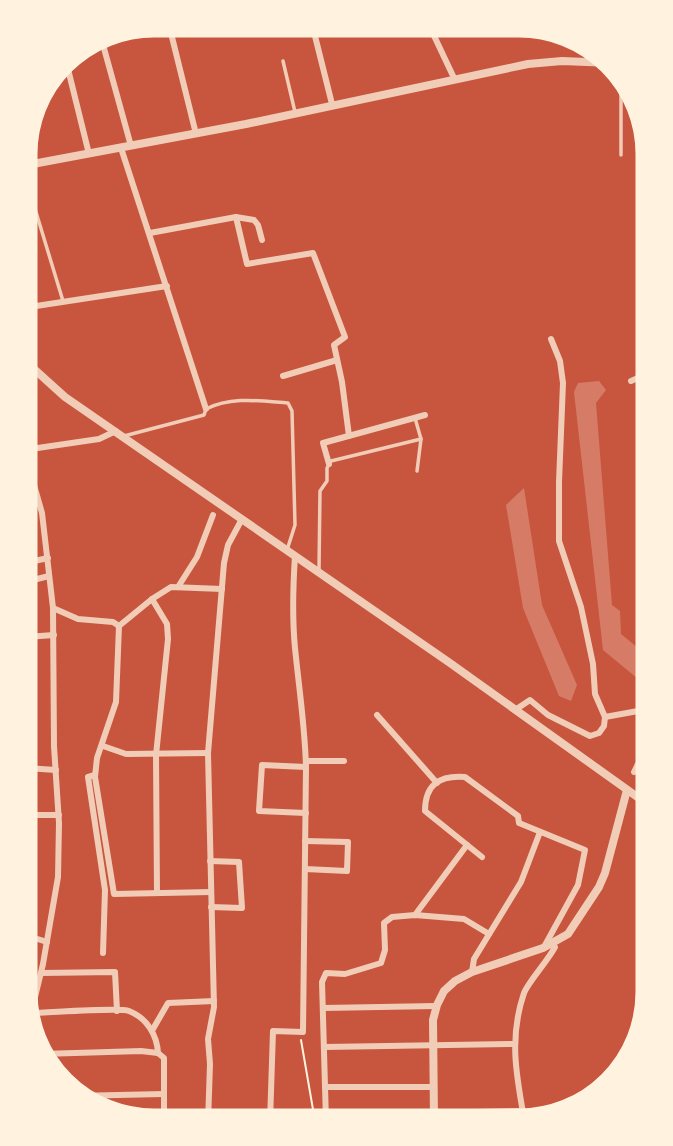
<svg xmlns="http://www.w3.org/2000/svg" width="673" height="1146" viewBox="0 0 673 1146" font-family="'IBM Plex Sans',sans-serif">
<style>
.building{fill:#d67c66}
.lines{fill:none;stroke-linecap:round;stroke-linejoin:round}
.path{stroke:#fff3e0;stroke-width:2}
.service{stroke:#f1ccb7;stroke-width:3.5}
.minor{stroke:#f1ccb7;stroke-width:6}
.tertiary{stroke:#f1ccb7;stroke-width:8}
.rim{fill:none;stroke:#fff3e0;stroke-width:9}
</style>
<rect width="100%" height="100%" fill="#c8553d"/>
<g class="building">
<polygon points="599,381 606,390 596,403 612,605 620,611 621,634 649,657 649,688 603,650 574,392 578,383"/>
<polygon points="524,488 542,605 577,685 571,701 559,696 523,608 506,505"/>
</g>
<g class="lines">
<polyline class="path" points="301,1040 315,1121"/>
<g class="service">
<polyline points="283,61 295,112"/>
<polyline points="621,155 621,76"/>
<polyline points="22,166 63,301"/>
<polyline points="415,418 421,439 417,471"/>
<path d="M 124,436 L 204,415 L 206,409 C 232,396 260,401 288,403 L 292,411 L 295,525 L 287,550"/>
<polyline points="639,492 648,493"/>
<polyline points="319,570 320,491 327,481 327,468 331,461 421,439"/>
</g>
<g class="minor">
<polyline points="168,21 196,134"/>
<polyline points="308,22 315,36 332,104"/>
<polyline points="428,23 454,78"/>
<polyline points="102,41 131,146"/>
<polyline points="65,57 89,154"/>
<polyline points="121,148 206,409"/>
<polyline points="236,217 247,264 313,253 345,337 334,345 342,382 349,436"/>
<polyline points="150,233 236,217 254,220 258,225 262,240"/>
<polyline points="23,308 167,286"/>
<polyline points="283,376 337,360"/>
<polyline points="631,381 647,374"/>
<polyline points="24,450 42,513 53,608 78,619 113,622 119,626"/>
<polyline points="24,450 99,439 116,431"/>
<polyline points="329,464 323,443 425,415"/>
<polyline points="25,563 48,558"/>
<polyline points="25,582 49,576"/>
<polyline points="178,587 197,557 213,515"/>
<polyline points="152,599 167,624 168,639 156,755 157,893"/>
<polyline points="26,637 54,635"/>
<polyline points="515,710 530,700 548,715 590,736 599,733 604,726 605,717 595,694 593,664 581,607 559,541 559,482 563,383 560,361 551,339"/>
<polyline points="377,715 437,783"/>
<polyline points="605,717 649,709"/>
<polyline points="103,746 126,754 208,753"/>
<polyline points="306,761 344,761"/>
<polyline points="26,768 56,770"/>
<polyline points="634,772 642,756 650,748"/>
<polyline points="95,775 88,777 105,890 103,953"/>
<polyline points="27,810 31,815 59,815"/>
<polyline points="306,813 259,811 262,765 306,767"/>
<path d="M 482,857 L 425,811 C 425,785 439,775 465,777 L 518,816 L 519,823 L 585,850 L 578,885 L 544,947"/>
<polyline points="210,861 239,862 242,908 211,907"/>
<polyline points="305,869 347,871 348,842 305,841"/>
<polyline points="211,892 114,894 95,777 97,758 116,702 119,626 152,599 171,587 222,589"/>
<polyline points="415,915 467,845"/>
<polyline points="28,936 47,942"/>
<polyline points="472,972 474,959 521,882 540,832"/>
<polyline points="41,973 115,972 117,1011"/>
<polyline points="323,1008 436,1006"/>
<path d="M 31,1013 C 47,1013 119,1007 129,1011 C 147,1018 157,1035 158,1053"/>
<polyline points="28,1026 43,964 58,877 59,823 54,746 53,608"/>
<polyline points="153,1029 168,1003 214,1001"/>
<polyline points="324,1047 514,1044"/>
<polyline points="42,1054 141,1051 158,1053 164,1058 164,1123"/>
<polyline points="325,1087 434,1087"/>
<polyline points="72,1096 164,1094"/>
<polyline points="434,1113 523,1111"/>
<path d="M 524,1118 C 516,1074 509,1037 524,993 C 529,981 547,962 555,947 L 552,944"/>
<polyline points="326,1121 322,982 326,973 345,974 381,963 385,950 384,923 392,917 415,915 464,919 489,934"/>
<path d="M 270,1122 L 273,1031 L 303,1032 L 306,767 C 305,727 299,688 295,648 C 292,617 293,586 295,556"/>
<polyline points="208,1123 210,1064 208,1039 214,1007 208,753 224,563 228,545 242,519"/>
</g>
<g class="tertiary">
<polyline points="22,166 246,124 528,64 562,61 612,63"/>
<polyline points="24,360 65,397 450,663 650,806"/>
<polyline points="434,1120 433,1020 437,1005 444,991 455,981 472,972 543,948 568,934 599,887 605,873 627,790"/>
</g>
</g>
<path d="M0 0H673V1146H0ZM154 33H519A121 121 0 0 1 640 154V992A121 121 0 0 1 519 1113H154A121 121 0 0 1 33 992V154A121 121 0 0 1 154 33Z" fill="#fff3e0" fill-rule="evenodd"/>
<path class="rim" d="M154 33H519A121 121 0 0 1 640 154V992A121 121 0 0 1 519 1113H154A121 121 0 0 1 33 992V154A121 121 0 0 1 154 33Z"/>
</svg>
